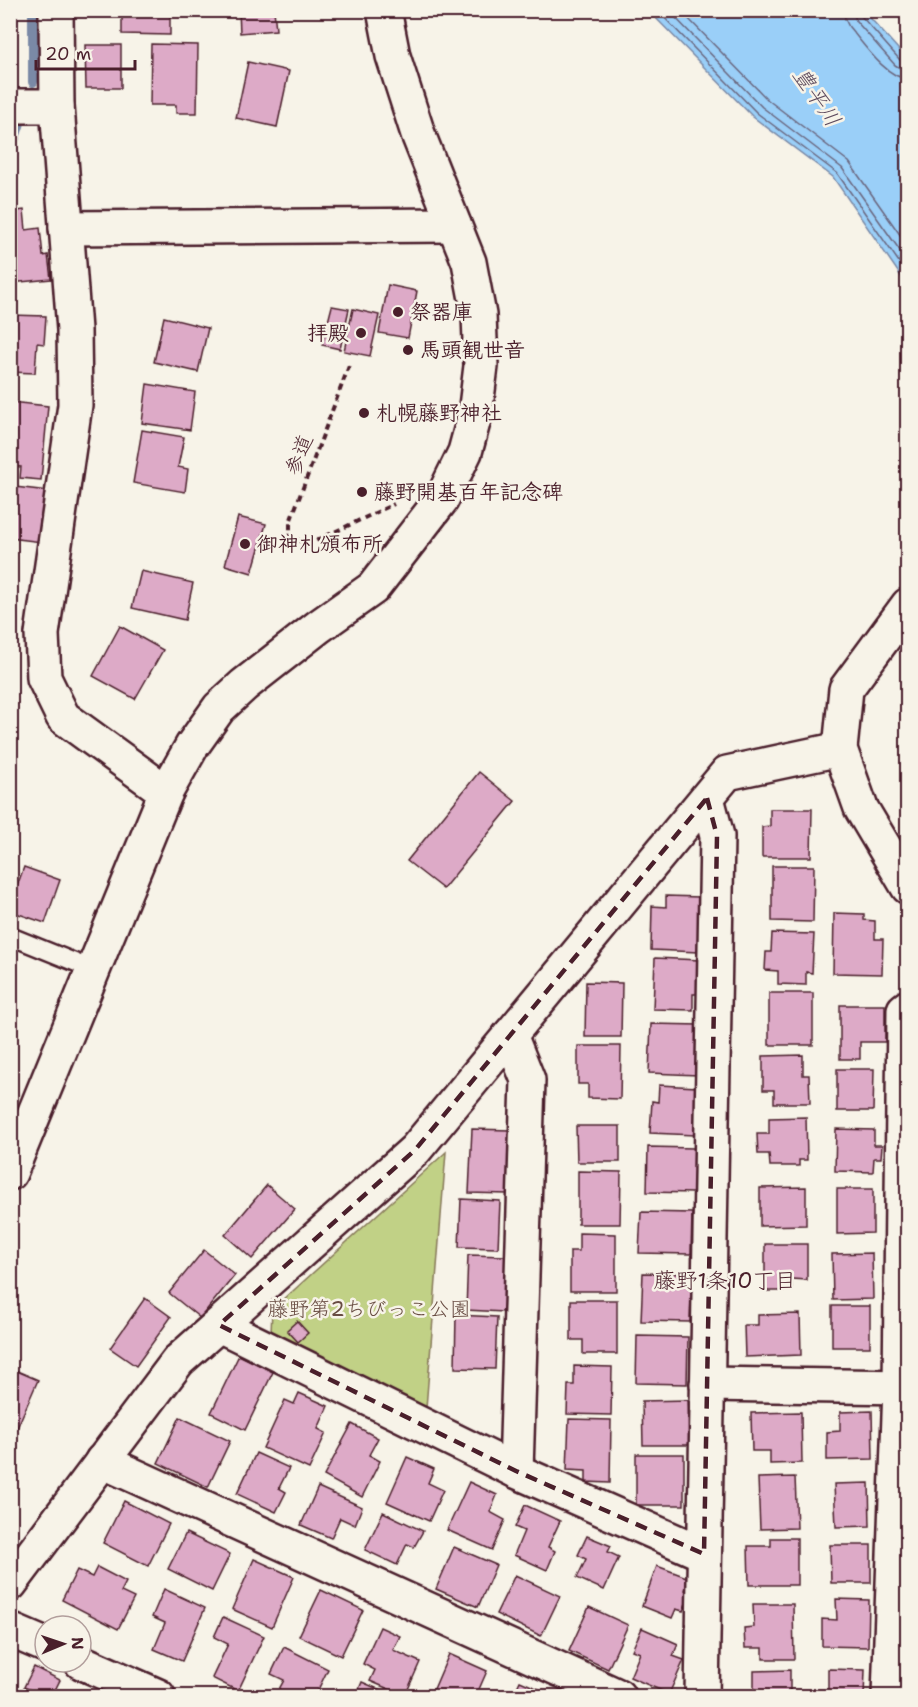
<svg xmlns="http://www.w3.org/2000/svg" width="918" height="1707" viewBox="0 0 918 1707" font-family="'Shantell Sans','Klee One',sans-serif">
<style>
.green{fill:#c1d186;stroke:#867858;stroke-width:1.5}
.water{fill:#9acff8;stroke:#7a89a6;stroke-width:1.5}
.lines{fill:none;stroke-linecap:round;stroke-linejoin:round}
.shore{stroke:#6a657d;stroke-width:1.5}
.stream{stroke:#7a89a6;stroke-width:10}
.building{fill:#ddaac7;stroke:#4a1f2b;stroke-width:1.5}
.lane-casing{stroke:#4a1f2b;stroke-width:21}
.street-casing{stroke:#4a1f2b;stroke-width:38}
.secondary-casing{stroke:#4a1f2b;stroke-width:38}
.path{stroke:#4a1f2b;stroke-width:4;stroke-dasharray:6 4.5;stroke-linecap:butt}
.lane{stroke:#f7f3e8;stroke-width:16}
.street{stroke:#f7f3e8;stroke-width:33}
.secondary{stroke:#f7f3e8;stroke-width:33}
.marked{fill:none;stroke:#4a1f2b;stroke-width:4.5;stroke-dasharray:12 8;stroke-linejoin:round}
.poi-dot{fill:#4a1f2b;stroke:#f7f3e8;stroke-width:2}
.labels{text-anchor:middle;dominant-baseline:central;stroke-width:5;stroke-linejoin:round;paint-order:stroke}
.poi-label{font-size:21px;font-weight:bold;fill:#4a1f2b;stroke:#f7f3e8;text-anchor:start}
.street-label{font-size:21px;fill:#4a1f2b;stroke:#f7f3e8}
.park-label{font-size:21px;fill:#684c42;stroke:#f7f3e8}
.water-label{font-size:22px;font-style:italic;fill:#5e4b5e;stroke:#f7f3e8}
.neighbourhood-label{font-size:22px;fill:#4a1f2b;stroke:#f7f3e8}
</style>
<rect width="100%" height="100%" fill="#f7f3e8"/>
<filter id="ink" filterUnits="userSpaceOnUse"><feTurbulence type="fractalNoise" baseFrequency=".0167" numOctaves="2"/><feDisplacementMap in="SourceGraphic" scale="12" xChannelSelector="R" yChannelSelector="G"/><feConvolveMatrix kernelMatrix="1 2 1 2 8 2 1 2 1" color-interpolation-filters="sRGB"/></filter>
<g filter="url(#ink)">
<polygon class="green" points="446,1152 426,1408 271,1333 272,1310"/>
<polygon class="water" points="649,11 864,11 907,59 907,285 833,177 753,117"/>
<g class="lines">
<g class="shore">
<polyline points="657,10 757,113 837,173 908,275"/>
<polyline points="668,10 762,107 842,168 908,262"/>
<polyline points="680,10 768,100 849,162 908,246"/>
<path d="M 844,10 L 845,19 L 849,27 C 863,43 886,78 908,79"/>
<polyline points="853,10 856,21 895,65 900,68 908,70"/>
<polyline points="860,10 862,17 900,60 908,62"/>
</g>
<g class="stream">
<polyline points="33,10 33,82"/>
<polyline points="10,152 21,120"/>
</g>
</g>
<g class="building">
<polygon points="122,10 170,10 170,35 122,34"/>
<polygon points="239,10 274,10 276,30 240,33"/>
<polygon points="151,44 198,45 197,113 176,113 176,105 150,105"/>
<polygon points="85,45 121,45 121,88 86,88"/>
<polygon points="248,62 289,71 277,127 236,118"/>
<polygon points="24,210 26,230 40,228 43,256 48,255 51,279 10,283 10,212"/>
<polygon points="388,285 417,291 408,338 379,333"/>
<polygon points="332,306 349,309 340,349 322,345"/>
<polygon points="353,309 379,315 370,356 344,351"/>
<polygon points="10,315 46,316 44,344 37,343 35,373 10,372"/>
<polygon points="164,317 208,328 198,372 154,362"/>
<polygon points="147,384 195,392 190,430 142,423"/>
<polygon points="10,402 48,406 41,480 20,478 21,467 10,466"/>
<polygon points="142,430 184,437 178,467 188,469 185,492 133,483"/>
<polygon points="15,487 48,491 42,542 10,538"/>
<polygon points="238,517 266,524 252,573 225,565"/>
<polygon points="141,571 193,583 185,620 132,608"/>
<polygon points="120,626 163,650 135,699 93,676"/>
<polygon points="479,772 515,801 443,889 407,861"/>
<polygon points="770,809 812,809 811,857 762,857 762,827 770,826"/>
<polygon points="772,866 814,866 813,922 772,921"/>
<polygon points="24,867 60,880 45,923 10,911 10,905"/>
<polygon points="666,896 700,897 699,952 651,950 652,906 666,907"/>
<polygon points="834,913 864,914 864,920 875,921 875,939 883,939 882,974 833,973"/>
<polygon points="772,933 814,934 812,973 806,972 806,985 778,984 778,971 765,970 766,952 771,952"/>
<polygon points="655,958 700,960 698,994 693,994 693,1010 653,1009"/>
<polygon points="586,982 622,983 621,1037 585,1037"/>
<rect x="769" y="993" width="44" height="52"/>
<polygon points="840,1005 885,1005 885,1042 860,1042 860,1059 840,1059"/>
<polygon points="651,1024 700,1025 698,1075 649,1073"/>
<polygon points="578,1046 621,1046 620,1099 588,1098 588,1084 578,1084"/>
<polygon points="803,1055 803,1075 809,1075 810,1103 774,1103 774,1090 763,1090 763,1056"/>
<polygon points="837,1069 874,1069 873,1111 837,1111"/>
<polygon points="659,1085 697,1087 695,1135 650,1133 652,1101 658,1102"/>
<polygon points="806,1117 807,1160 799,1160 799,1166 770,1166 769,1154 758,1154 757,1134 769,1134 769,1118"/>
<polygon points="576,1126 620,1126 620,1162 577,1162"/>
<polygon points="472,1129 510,1130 508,1194 469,1193"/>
<polygon points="836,1129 874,1130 874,1145 882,1145 881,1158 874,1158 873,1172 835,1171"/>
<polygon points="648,1147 694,1148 694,1193 647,1192"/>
<polygon points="578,1171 621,1172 620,1224 578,1224"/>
<polygon points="267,1185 295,1209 252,1259 225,1235"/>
<polygon points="806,1187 806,1225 760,1226 760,1188"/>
<polygon points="837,1189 873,1189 873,1233 837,1234"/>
<polygon points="461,1199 500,1201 498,1248 459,1247"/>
<polygon points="641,1212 692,1213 691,1254 639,1253"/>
<polygon points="579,1233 616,1234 616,1291 570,1291 570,1251 579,1251"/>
<polygon points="765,1244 807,1244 807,1280 792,1279 792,1291 765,1291"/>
<polygon points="204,1250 235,1275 200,1318 169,1293"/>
<polygon points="872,1253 873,1299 833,1300 832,1254"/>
<polygon points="468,1255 506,1256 504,1312 466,1310"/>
<polygon points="643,1273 692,1274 690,1322 641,1321"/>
<polygon points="145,1298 171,1317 136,1366 110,1348"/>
<polygon points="571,1300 617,1300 617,1354 583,1354 583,1340 571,1340"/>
<rect x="832" y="1306" width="38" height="41"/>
<polygon points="800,1314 801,1355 745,1357 744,1325 758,1325 758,1315"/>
<polygon points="456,1315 497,1317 495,1369 455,1368"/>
<polygon points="297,1321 308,1333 298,1342 287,1330"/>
<polygon points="637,1336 688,1337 687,1384 636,1383"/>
<polygon points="239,1355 273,1372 245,1430 211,1413"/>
<polygon points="574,1366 612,1367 611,1415 567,1414 568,1385 574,1385"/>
<polygon points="10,1368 38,1380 10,1444"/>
<polygon points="299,1393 328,1406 318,1429 326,1433 309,1469 263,1448 285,1400 294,1404"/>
<polygon points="688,1400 689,1445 643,1445 642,1401"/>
<polygon points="872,1411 873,1459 827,1460 827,1432 840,1431 840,1412"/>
<polygon points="801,1412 802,1463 770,1464 770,1451 752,1451 751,1413"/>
<polygon points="180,1417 230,1441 208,1487 158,1463"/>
<polygon points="569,1419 611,1420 610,1483 586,1482 586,1471 567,1470"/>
<polygon points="352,1424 378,1438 369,1455 380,1461 362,1497 324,1476"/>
<polygon points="256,1453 289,1468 279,1488 286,1492 276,1512 237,1494"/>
<rect x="636" y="1454" width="48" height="51"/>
<polygon points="407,1457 434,1469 428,1483 443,1490 429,1521 387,1502"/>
<polygon points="795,1477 797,1528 760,1529 758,1478"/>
<polygon points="469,1482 497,1495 490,1512 505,1520 492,1550 447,1530"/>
<polygon points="869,1483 870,1526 836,1527 834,1484"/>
<polygon points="318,1487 362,1507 355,1525 340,1518 331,1538 301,1525"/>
<polygon points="124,1501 169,1524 148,1566 103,1543"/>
<polygon points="525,1505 560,1521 548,1547 555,1551 547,1570 514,1555 524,1531 515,1527"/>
<polygon points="383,1512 423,1531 414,1547 407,1544 397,1565 365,1550"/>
<polygon points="186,1533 230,1554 212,1591 168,1569"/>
<polygon points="587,1536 611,1546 608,1552 619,1557 604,1590 577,1578 586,1559 578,1555"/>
<polygon points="771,1538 797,1538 797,1585 749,1585 748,1546 771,1546"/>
<polygon points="830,1545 871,1545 871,1583 831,1583"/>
<polygon points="454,1547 496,1565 478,1607 436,1589"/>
<polygon points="254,1559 294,1577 272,1627 232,1609"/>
<polygon points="657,1566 689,1578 685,1590 690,1592 683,1611 676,1609 672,1618 642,1606"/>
<polygon points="97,1567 126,1582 121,1592 134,1598 118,1629 62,1600 77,1570 92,1577"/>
<polygon points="515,1575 560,1596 541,1636 496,1614"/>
<polygon points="164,1589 205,1608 182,1661 154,1649 165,1623 152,1617"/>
<polygon points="321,1590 363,1610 341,1656 299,1636"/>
<polygon points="836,1599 869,1600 868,1647 822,1646 822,1619 837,1620"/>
<polygon points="753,1604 793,1604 794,1659 763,1659 763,1648 745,1648 744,1628 754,1627"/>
<polygon points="589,1607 628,1625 608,1669 569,1651"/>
<polygon points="223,1617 264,1636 238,1691 212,1678 228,1644 214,1637"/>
<polygon points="380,1627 400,1636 393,1650 420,1662 405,1696 370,1681 375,1670 363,1664"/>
<polygon points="642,1628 678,1644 673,1656 684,1660 669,1694 630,1677 640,1653 632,1650"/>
<polygon points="284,1647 328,1669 315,1696 284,1696 277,1693 284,1680 271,1674"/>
<polygon points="449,1654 487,1671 476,1696 431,1696"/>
<polygon points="34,1667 60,1680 52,1696 44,1696 24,1687"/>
<polygon points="828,1669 865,1670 864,1696 828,1696"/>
<polygon points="790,1670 790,1696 754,1696 754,1671"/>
<polygon points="520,1681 555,1696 513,1696"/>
<polygon points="362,1682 392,1695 391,1696 356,1696"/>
</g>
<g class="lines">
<g class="lane-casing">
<polyline id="lane" points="10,936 94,970"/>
</g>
<g class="street-casing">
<g id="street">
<polyline points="56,10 57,106 74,330 75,405 42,634 44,678 63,717 166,792"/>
<polyline points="10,106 57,106"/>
<polyline points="66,228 454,225"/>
<polyline points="908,605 846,689 840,749 861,808 908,887"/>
<polyline points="510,1035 528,1080 516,1471"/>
<polyline points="219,1325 516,1471 704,1554"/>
<polyline points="707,1384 908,1387"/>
<polyline points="102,1461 618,1696"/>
<polyline points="10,1584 178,1361 415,1150 727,773 840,749"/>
<polyline points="10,1630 45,1645"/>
<polyline points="81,1662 158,1696"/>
<polyline points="702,1696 717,836 707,798"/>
<polyline points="889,1696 900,1387 904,1010 908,1007"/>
</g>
</g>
<g class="secondary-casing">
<polyline id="secondary" points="10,1173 166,792 192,746 219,708 244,685 318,627 373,588 442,499 465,452 475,415 481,366 479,315 469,262 418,134 393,56 384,10"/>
</g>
<polyline class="path" points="349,366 290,522 290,537 309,544 394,504"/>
<use href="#lane" class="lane"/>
<use href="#street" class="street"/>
<use href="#secondary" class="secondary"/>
</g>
</g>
<path class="marked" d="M 707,798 L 717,836 L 704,1554 L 516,1471 L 219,1325 L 415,1150 Z"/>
<g class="poi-dot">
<circle cx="398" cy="312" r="6"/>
<circle cx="361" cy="333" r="6"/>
<circle cx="408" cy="350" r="6"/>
<circle cx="364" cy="413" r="6"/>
<circle cx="362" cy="492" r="6"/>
<circle cx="245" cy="544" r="6"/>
</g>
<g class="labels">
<g class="poi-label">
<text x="410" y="312">祭器庫</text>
<text x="349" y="333" text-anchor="end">拝殿</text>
<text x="420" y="350">馬頭観世音</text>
<text x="376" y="413">札幌藤野神社</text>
<text x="374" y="492">藤野開基百年記念碑</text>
<text x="257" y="544">御神札頒布所</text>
</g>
<g class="street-label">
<text transform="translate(299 455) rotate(-69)">参道</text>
</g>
<g class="park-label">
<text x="369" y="1309">藤野第2ちびっこ公園</text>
</g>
<g class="water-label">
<text transform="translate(817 97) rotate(56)">豊平川</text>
</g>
<g class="neighbourhood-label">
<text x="725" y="1280">藤野1条10丁目</text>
</g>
</g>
<rect width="918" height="1707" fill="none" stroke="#f7f3e8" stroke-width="36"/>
<rect x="18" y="18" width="882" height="1671" fill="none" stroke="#4a1f2b" stroke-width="2" filter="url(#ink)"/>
<g transform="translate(63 1644) rotate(88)"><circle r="28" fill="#f7f3e8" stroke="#b29e9c" stroke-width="1.5"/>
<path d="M0-4.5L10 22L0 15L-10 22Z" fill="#4a1f2b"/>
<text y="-9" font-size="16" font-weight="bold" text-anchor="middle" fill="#4a1f2b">N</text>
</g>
<path d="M36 60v9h99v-9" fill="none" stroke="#4a1f2b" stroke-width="3"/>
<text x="45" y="60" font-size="18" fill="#4a1f2b" stroke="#f7f3e8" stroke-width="4.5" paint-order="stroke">20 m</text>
</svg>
